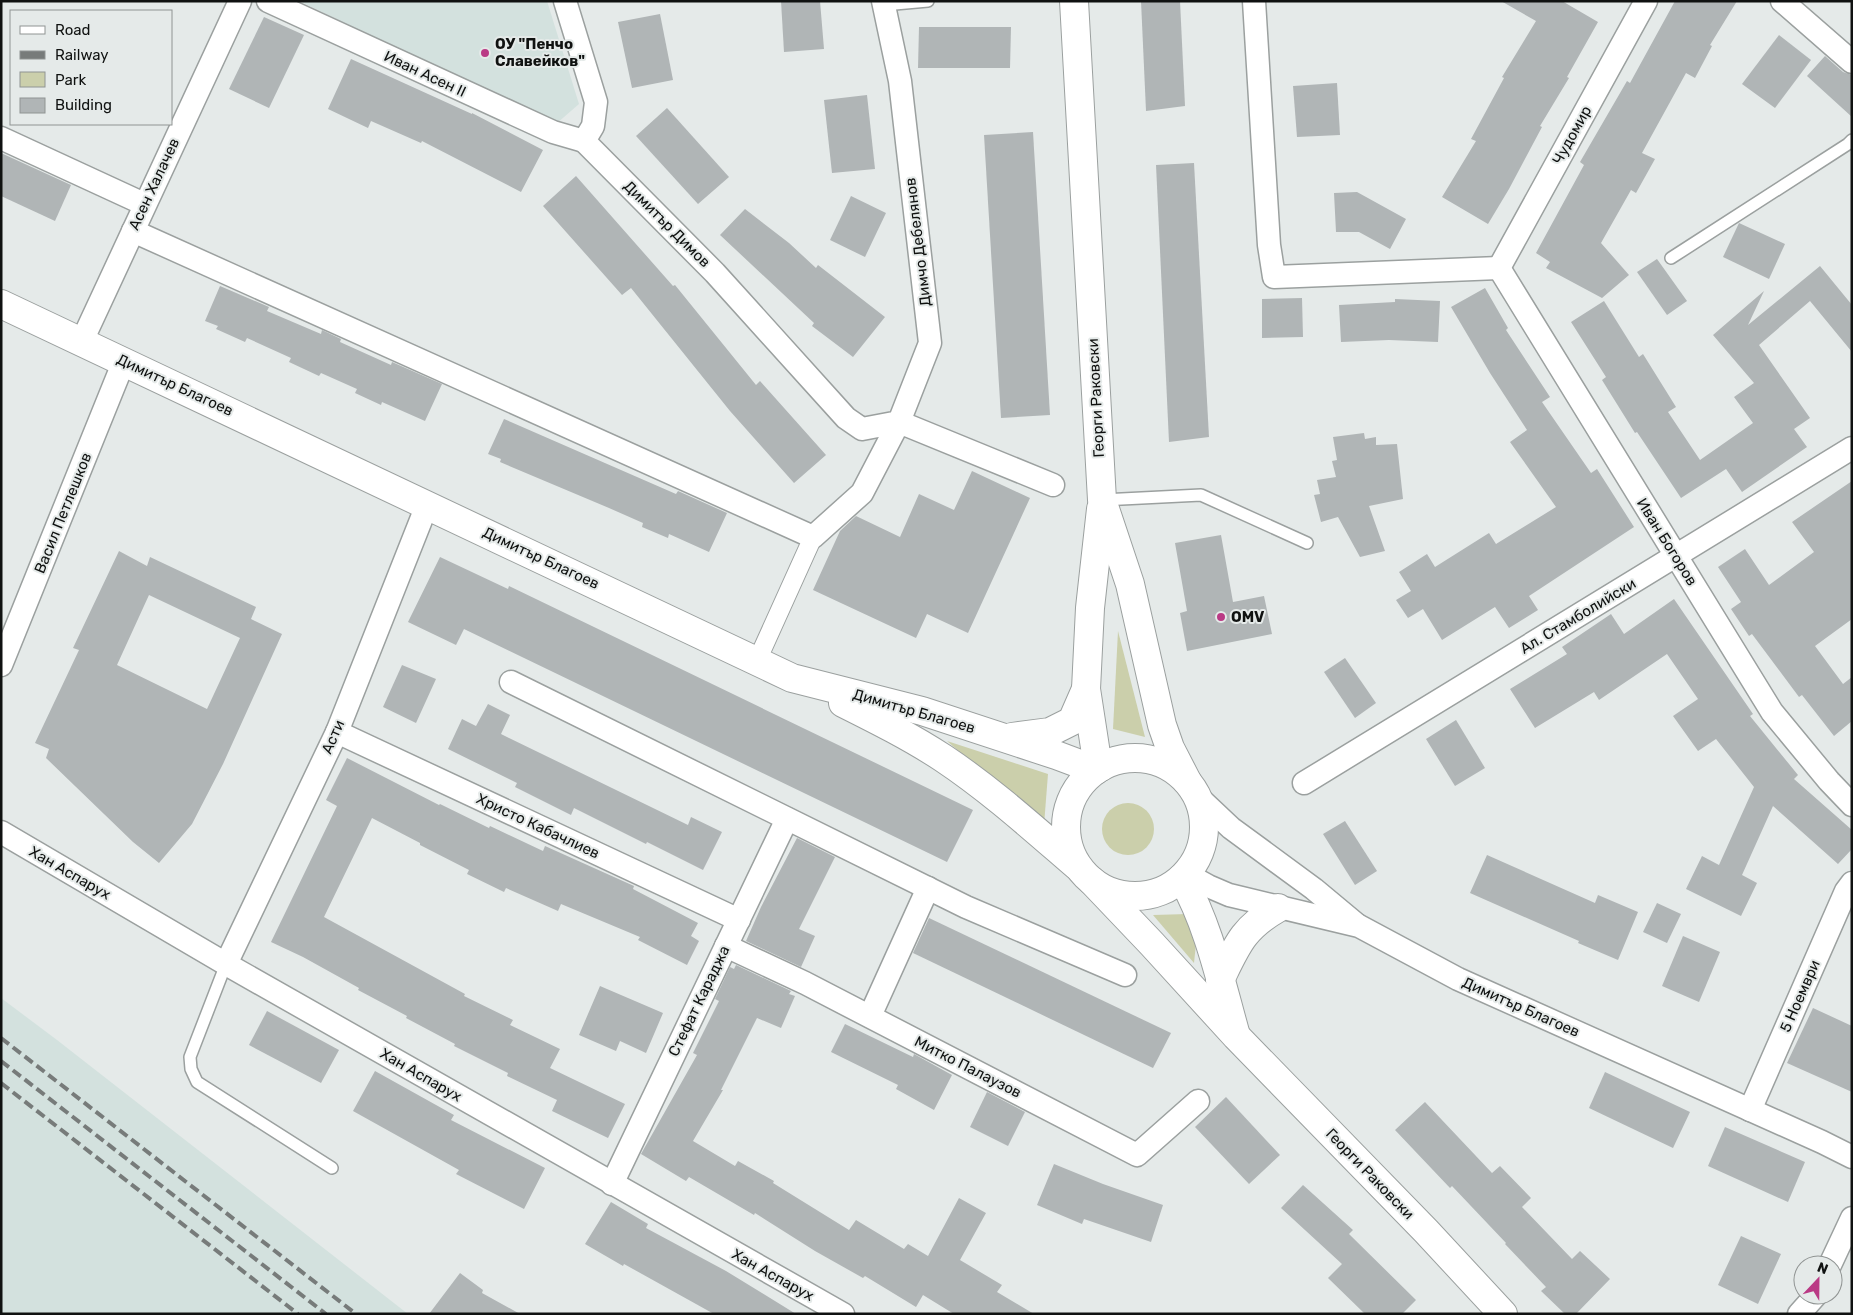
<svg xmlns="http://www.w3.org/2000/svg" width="1853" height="1315" viewBox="0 0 1853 1315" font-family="Rubik,sans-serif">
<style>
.built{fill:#d3e1de}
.green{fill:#cbcfab}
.building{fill:#b0b5b6;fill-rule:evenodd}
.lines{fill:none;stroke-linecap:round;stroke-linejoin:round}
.service-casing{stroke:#9ba09f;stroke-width:14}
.pedestrian-casing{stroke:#9ba09f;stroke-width:20}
.minor-casing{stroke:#9ba09f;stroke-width:25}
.tertiary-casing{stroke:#9ba09f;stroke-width:30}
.service{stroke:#fff;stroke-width:11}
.pedestrian{stroke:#fff;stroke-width:18}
.minor{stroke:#fff;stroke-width:22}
.tertiary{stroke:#fff;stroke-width:28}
.rail{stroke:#777b7a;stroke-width:4;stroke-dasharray:10 5;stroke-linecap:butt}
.poi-dot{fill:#ba3a85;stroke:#e5eae9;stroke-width:2}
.labels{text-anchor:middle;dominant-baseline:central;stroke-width:4;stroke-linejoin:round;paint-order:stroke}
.poi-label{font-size:15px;font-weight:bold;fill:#101211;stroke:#e5eae9;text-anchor:start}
.street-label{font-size:15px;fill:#101211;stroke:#e5eae9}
</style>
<rect width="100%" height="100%" fill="#e5eae9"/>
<g class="built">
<polygon points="299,1 547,1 579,104 556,124"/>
<polygon points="1,998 57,1040 408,1314 1,1314"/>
</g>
<g class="green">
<polygon points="1118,631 1145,737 1113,729"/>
<polygon points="947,741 1048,774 1044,825"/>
<circle cx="1128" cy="829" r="26"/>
<polygon points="1188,914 1196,944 1194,963 1153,915"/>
</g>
<g class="building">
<polygon points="781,1 820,1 824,49 784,52"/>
<polygon points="1141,1 1180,1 1185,106 1146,111"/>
<polygon points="1501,1 1562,1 1598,22 1567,77 1569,78 1540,126 1542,127 1509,189 1488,224 1442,197 1476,141 1471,139 1504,78 1502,77 1536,21"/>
<polygon points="1675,1 1737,1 1710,45 1712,46 1695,78 1686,73 1642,153 1655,159 1636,193 1631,190 1601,243 1629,275 1602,298 1546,268 1550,262 1536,253 1584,165 1580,162 1627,81 1630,83"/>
<polygon points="660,14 673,80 632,88 618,22"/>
<polygon points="264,17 304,35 269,108 229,89"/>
<polygon points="919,27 1011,27 1010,68 918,68"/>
<polygon points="1779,35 1811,60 1775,108 1742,84"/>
<polygon points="1825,56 1843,72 1852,75 1852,117 1807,76"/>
<polygon points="351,59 472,114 472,113 543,150 521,192 422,141 421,143 371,121 368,128 328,109"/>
<polygon points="1337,83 1340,135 1297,137 1293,86"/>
<polygon points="867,95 875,169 832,173 824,100"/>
<polygon points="667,108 729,177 698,204 636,136"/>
<polygon points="1033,132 1050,415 1001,418 984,135"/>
<polygon points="1,153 71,185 55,221 1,196"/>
<polygon points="1194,163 1209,437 1169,442 1156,165"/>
<polygon points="576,176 673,286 675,285 756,385 760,381 826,455 794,483 730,411 631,288 622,295 543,206"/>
<polygon points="1357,192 1406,219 1390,249 1359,232 1336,232 1334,193"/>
<polygon points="851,196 886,213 865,257 830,240"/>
<polygon points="745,209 789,243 816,268 818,265 885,317 853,357 812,326 814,323 720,235"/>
<polygon points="1739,223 1785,244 1769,279 1723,257"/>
<polygon points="1657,259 1687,301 1667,315 1637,272"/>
<polygon points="1820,266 1852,305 1852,352 1810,301 1759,345 1810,418 1794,429 1807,447 1742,492 1726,469 1681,498 1637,432 1635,433 1602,380 1606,377 1571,322 1604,301 1639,357 1643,354 1676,407 1668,412 1700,460 1753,423 1734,397 1754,383 1713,335 1764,291 1748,325"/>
<polygon points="220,286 269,307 267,311 321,334 322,330 341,339 340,342 391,365 392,362 442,384 425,421 382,402 381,405 355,393 357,389 321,373 319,376 289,362 291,358 247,338 245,342 216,329 218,326 205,321"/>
<polygon points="1485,288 1508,328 1506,330 1550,397 1542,402 1591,473 1597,469 1634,527 1529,596 1538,610 1509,628 1495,607 1442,640 1423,609 1408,618 1396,600 1411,591 1399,572 1427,554 1435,567 1489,533 1496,544 1556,507 1510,442 1527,430 1490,373 1451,307"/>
<polygon points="1302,298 1303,337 1262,338 1262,299"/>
<polygon points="1395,299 1440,301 1438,342 1389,340 1341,342 1339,305 1395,302"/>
<polygon points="504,419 676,494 678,491 727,513 709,552 669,534 668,538 642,527 643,523 609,508 500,462 501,459 488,454"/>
<polygon points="1364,433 1365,439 1376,437 1376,445 1397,444 1403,499 1369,506 1385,551 1360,557 1338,517 1321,522 1314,495 1320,494 1317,480 1336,477 1332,461 1337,460 1333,437"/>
<polygon points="972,471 1030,498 968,633 927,614 916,638 813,590 840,531 856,516 900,537 919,494 954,510"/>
<polygon points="1852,481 1852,619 1815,646 1843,684 1852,677 1852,721 1834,736 1802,695 1799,697 1752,634 1749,636 1731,609 1741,602 1718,567 1745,549 1769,585 1814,552 1792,522"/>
<polygon points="1221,535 1233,602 1264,596 1272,634 1187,651 1180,613 1187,611 1175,543"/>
<path d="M 119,551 L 147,566 L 150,557 L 256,607 L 251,619 L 282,634 L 223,764 L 192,824 L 159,863 L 133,842 L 46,758 L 49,749 L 35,743 L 79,650 L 73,648 ZM 149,595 L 240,638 L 207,709 L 117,665 Z"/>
<polygon points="440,557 508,589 509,586 973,810 947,862 464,629 456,645 408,622"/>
<polygon points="1674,599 1753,714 1750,716 1798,775 1794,779 1852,830 1852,849 1838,864 1773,806 1742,875 1757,883 1741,916 1686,889 1702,856 1719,865 1754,787 1716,739 1698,751 1673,716 1698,699 1667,654 1599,700 1594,692 1535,728 1510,689 1567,654 1562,647 1611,614 1624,634"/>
<polygon points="1345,658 1376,703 1355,718 1324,672"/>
<polygon points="402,665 436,679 416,723 383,707"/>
<polygon points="488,704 510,715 501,734 688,825 691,817 722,832 703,870 647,842 646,844 574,808 571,815 515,787 517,783 448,749 462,719 476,726"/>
<polygon points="1456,720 1485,768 1455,786 1426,739"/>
<polygon points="347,758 439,805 440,804 489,828 490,826 543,851 545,846 634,886 633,889 698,923 691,936 699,941 687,965 638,940 640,937 561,904 558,911 506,888 504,892 467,874 469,870 420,845 420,843 372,818 324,917 465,994 464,996 513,1020 510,1025 560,1049 550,1068 625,1104 608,1138 552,1111 557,1100 507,1076 508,1073 454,1046 455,1044 406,1018 407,1016 358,990 359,988 303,957 271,942 337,806 326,800"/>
<polygon points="1345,821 1377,871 1355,885 1323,834"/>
<polygon points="797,838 835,857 799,929 815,936 801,967 746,941 761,907"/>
<polygon points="1487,855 1595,903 1598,895 1638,912 1618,960 1578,943 1579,941 1470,893"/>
<polygon points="1657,903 1681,914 1667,943 1643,932"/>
<polygon points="929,918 1171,1033 1153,1068 913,953"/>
<polygon points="1683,936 1720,952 1699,1002 1662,986"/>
<polygon points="736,965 791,991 789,994 795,996 781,1028 757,1018 721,1090 723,1090 693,1141 735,1166 738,1161 774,1181 773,1183 849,1230 856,1220 904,1249 908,1244 928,1256 959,1198 986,1213 960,1260 1002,1285 997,1292 1034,1314 954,1314 923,1295 916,1307 865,1276 863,1278 815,1251 755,1213 754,1215 689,1177 686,1181 641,1154 697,1055 693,1053 719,1001 715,999 730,967 734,969"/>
<polygon points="600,986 663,1013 646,1053 620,1041 616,1051 579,1035"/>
<polygon points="1813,1008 1852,1026 1852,1092 1787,1063"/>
<polygon points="267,1011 339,1050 321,1083 249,1045"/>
<polygon points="845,1024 913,1057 914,1054 952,1075 934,1110 896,1089 898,1085 831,1052"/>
<polygon points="375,1071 454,1115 451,1120 545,1168 524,1209 456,1174 459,1170 353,1111"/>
<polygon points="1605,1072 1690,1112 1673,1148 1589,1108"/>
<polygon points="987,1092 1025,1112 1008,1146 970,1127"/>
<polygon points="1226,1097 1280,1155 1249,1184 1195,1127"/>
<polygon points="1425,1102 1492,1173 1500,1166 1531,1198 1522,1207 1572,1259 1580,1251 1610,1279 1576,1314 1565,1314 1541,1291 1546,1287 1505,1244 1506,1243 1452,1186 1450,1188 1395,1130"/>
<polygon points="1725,1127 1805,1162 1788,1202 1708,1166"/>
<polygon points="1054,1164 1103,1184 1163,1205 1151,1242 1084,1219 1082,1224 1037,1205"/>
<polygon points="1303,1185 1353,1230 1349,1234 1416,1300 1402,1314 1365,1314 1328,1278 1342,1264 1281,1208"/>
<polygon points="611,1202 648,1224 646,1228 726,1271 796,1314 714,1314 624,1264 623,1266 585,1244"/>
<polygon points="1741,1236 1781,1254 1758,1304 1718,1285"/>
<polygon points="460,1273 483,1290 482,1293 520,1314 429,1314"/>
</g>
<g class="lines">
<g class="service-casing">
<g id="service">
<polyline points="884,5 928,1"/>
<polyline points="1671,258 1848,144 1852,140"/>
<polyline points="1102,500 1201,495 1307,543"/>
<polyline points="226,964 190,1057 191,1069 197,1082 332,1168"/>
</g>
</g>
<g class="pedestrian-casing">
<polyline id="pedestrian" points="757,661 813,537"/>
</g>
<g class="minor-casing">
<g id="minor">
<polyline points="268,1 553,132 584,141"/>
<polyline points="565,1 596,102 593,126 584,141 715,273 846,418 862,429 899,422 930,343 900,81 883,1"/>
<polyline points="1254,1 1269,245 1274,277 1499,268"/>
<polyline points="1782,1 1852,62"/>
<polyline points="1,138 144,204"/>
<polyline points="133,231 813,537 862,493 899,422 1053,485"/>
<polyline points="1499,268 1772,712 1829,781 1852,805"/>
<polyline points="1499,268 1646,1"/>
<polyline points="82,341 240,1"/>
<polyline points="1,665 124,361"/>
<polyline points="511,682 966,907 1125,975"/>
<polyline points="337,732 739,920"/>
<polyline points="1304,783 1852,448"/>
<polyline points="1196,795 1231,828 1314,889 1356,924"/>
<polyline points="1,832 226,964 843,1314"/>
<polyline points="1186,874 1208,886 1229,895 1359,926 1458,979 1822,1142 1852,1157"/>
<polyline points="726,946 805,983 1137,1155 1198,1101"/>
<polyline points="226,964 337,732 427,505"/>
<polyline points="870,1016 928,888"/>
<polyline points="1750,1110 1846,891 1852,883"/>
<polyline points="612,1184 787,819"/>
<polyline points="1830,1265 1852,1218"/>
<polyline points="1799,1314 1816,1295"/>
</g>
</g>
<g class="tertiary-casing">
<g id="tertiary">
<polyline points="1074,1 1102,500 1130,584 1162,725 1170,748 1187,781"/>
<polyline points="1,304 792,678 922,711 1056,755 1096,770"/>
<polyline points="1101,509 1090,608 1086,689 1096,754 1101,767"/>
<path d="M 843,703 C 877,720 911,737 943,758 C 991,790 1034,829 1077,866"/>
<polyline points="1012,737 1050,732 1072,721 1086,689"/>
<circle cx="1135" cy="827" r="69"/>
<path d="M 1182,878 C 1209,926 1220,979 1235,1032"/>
<polyline points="1092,881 1152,944 1236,1036 1426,1231 1503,1314"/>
<path d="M 1220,980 C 1237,945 1243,928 1278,908"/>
</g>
</g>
<use href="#service" class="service"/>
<use href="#pedestrian" class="pedestrian"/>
<use href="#minor" class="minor"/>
<use href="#tertiary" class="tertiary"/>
<g class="rail">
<polyline points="1,1038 356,1314"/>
<polyline points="1,1061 326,1314"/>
<polyline points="1,1083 298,1314"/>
</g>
</g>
<g class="poi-dot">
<circle cx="485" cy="53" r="5"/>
<circle cx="1221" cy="617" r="5"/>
</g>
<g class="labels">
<g class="poi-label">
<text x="495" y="44">ОУ "Пенчо<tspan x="495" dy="17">Славейков"</tspan></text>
<text x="1231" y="617">OMV</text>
</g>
<g class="street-label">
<text transform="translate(425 74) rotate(25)">Иван Асен II</text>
<text transform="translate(1572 135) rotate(-61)">Чудомир</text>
<text transform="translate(154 184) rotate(-65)">Асен Халачев</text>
<text transform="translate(667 224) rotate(45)">Димитър Димов</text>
<text transform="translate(918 242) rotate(-97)">Димчо Дебелянов</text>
<text transform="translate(175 385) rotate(25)">Димитър Благоев</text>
<text transform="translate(1096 398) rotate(-93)">Георги Раковски</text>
<text transform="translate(63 513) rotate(-68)">Васил Петлешков</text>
<text transform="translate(1667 542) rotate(58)">Иван Богоров</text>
<text transform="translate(541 558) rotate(25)">Димитър Благоев</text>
<text transform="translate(1578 616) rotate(-31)">Ал. Стамболийски</text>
<text transform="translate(914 711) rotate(16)">Димитър Благоев</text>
<text transform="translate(333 737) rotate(-66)">Асти</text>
<text transform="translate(538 826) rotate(25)">Христо Кабачлиев</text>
<text transform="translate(70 873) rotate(30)">Хан Аспарух</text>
<text transform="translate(1800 996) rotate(-66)">5 Ноември</text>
<text transform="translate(699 1001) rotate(-64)">Стефат Караджа</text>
<text transform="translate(1521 1007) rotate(24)">Димитър Благоев</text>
<text transform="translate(968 1067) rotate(27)">Митко Палаузов</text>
<text transform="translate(421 1075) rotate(30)">Хан Аспарух</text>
<text transform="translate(1370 1174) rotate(46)">Георги Раковски</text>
<text transform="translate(773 1275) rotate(29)">Хан Аспарух</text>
</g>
</g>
<rect width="1853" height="1315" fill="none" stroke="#101211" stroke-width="5"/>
<rect x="10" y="10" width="162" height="115" fill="#e5eae9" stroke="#909493"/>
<rect x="20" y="26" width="25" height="8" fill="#ffffff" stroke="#909493"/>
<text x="55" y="35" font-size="15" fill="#101211">Road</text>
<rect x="20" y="51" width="25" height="8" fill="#777b7a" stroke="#909493"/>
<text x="55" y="60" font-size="15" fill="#101211">Railway</text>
<rect x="20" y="72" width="25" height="15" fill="#cbcfab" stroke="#909493"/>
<text x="55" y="85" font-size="15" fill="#101211">Park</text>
<rect x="20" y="98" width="25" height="15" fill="#b0b5b6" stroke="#909493"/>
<text x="55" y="110" font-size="15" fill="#101211">Building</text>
<g transform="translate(1818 1280) rotate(22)"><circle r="24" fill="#e5eae9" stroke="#909493"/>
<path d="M0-4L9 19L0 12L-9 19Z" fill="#ba3a85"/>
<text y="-8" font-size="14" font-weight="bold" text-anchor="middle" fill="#101211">N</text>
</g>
</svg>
